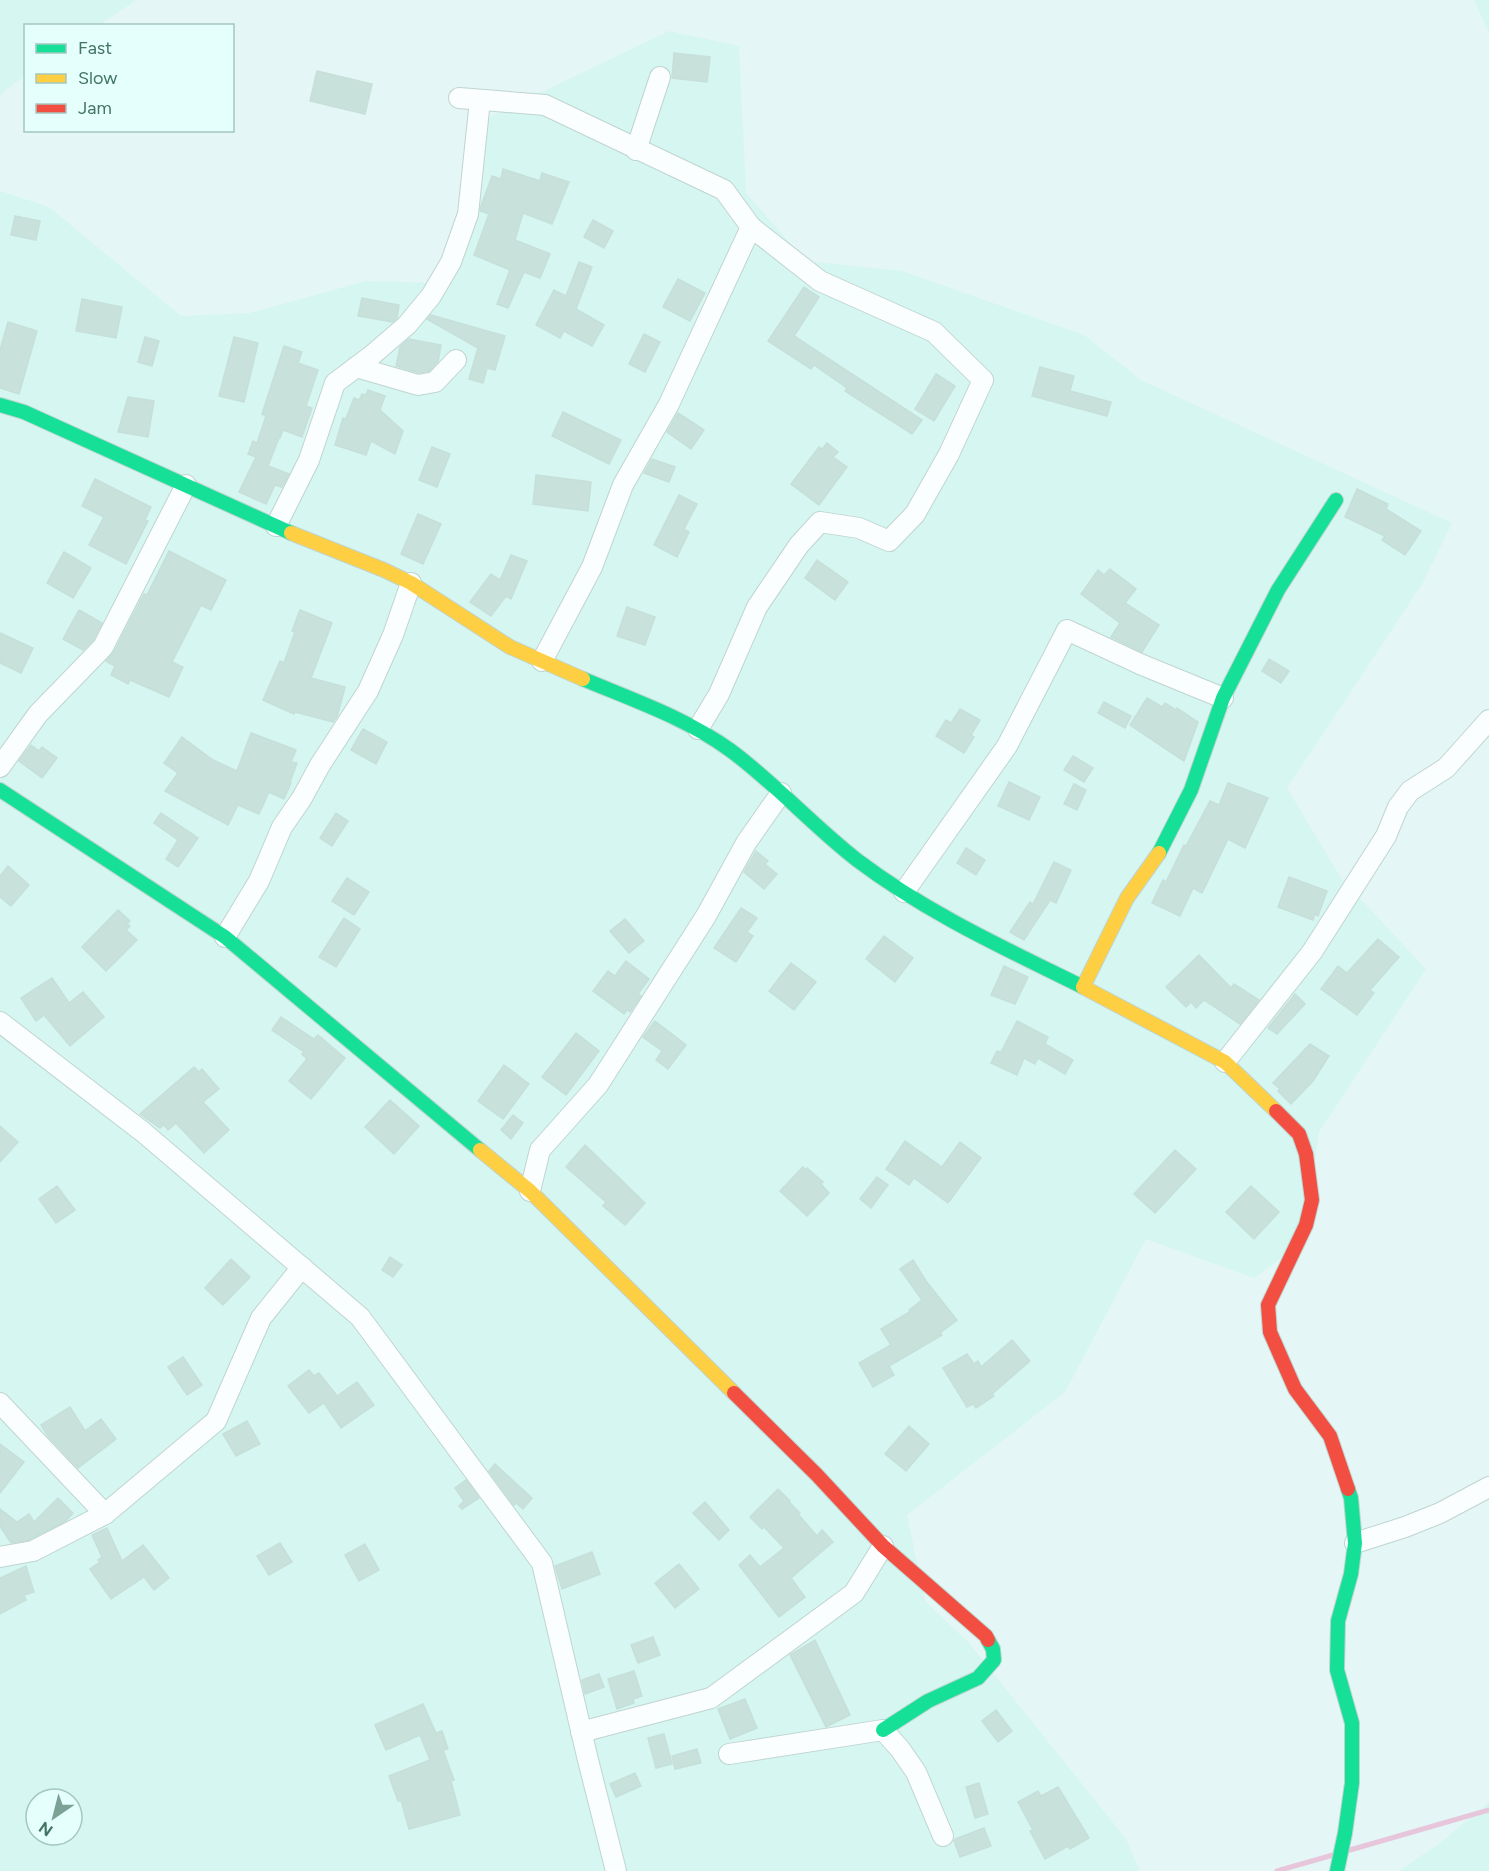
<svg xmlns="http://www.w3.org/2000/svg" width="1489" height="1871" viewBox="0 0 1489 1871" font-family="Figtree,sans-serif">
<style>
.residential{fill:#d6f6f2;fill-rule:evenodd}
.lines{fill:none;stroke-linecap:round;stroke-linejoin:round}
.stream{stroke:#e7c5da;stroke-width:5}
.building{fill:#c8e1db;stroke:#c6dfd9;stroke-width:1.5}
.street-casing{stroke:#bfd5d0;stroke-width:22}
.fast-casing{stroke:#bed4cf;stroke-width:16}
.slow-casing{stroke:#bed4cf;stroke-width:16}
.jam-casing{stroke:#bed4cf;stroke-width:16}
.street{stroke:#fbfefe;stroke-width:20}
.fast{stroke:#16e098;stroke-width:14}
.slow{stroke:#ffcf43;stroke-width:14}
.jam{stroke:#f24e42;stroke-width:14}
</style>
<rect width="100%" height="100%" fill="#e4f6f5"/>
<g class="residential">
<polygon points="0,0 136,0 99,25 26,26 25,76 4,91 0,97"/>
<polygon points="1474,0 1489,0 1489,33"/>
<path d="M 669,31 L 739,46 L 746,193 L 806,261 L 902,271 L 1084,335 L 1141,380 L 1452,523 L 1422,584 L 1287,788 L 1341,878 L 1426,969 L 1319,1132 L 1303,1242 L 1254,1278 L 1146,1239 L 1065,1392 L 907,1515 L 925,1601 L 969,1643 L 1126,1839 L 1140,1871 L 0,1871 L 0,191 L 49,207 L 181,316 L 250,313 L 366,281 L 440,283 L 466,197 L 473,125 ZM 36,1799 L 72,1799 L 72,1835 L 36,1835 Z"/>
<polygon points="1489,1802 1489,1871 1399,1871 1440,1843"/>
</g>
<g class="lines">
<g class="stream">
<polyline points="1350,1850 1489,1810"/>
<polyline points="1277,1871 1333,1855"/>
</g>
</g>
<g class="building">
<polygon points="674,53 710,57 707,82 672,78"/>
<polygon points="317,71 372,84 365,114 310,101"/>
<polygon points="503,169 540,181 542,173 569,182 552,224 523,213 515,240 550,254 540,278 524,272 508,308 497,304 510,270 474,255 489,214 480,211 481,206 492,176 501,179"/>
<polygon points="15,216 40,221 36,240 11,235"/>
<polygon points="593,220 613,231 604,248 584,237"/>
<polygon points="579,262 592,267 576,309 604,325 592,346 564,331 560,338 536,325 554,290 566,296"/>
<polygon points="678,279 705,293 690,321 663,307"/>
<polygon points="804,287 819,297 794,336 922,420 912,434 845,391 847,388 814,365 811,369 768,341"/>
<polygon points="362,298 399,305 397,318 392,322 358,316"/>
<polygon points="82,299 122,307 116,338 76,331"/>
<polygon points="431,315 505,336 495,370 487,368 483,383 469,379 478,348 427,319"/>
<polygon points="8,322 37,331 19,394 0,388 0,350"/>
<polygon points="644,334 660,342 645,372 629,364"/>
<polygon points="145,337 159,341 152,366 138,362"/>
<polygon points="234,337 258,343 244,402 219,396"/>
<polygon points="409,339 441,345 438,362 429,371 419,373 396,366 400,347"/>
<polygon points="284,346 302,352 298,363 318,370 306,406 312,408 302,437 283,430 280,438 279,438 268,466 289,474 282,487 275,485 266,504 239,492 256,457 248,454 253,441 257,443 266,416 262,414"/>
<polygon points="1040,367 1074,376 1070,391 1111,402 1107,416 1032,396"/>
<polygon points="936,374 955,386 934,421 915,409"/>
<polygon points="368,390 385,396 380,410 403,431 395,454 371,441 366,455 335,445 343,418 346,419 354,398 359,400 362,394 366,395"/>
<polygon points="128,397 154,401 148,437 118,432"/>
<polygon points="563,412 621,440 609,464 552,436"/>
<polygon points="678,413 704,430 691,449 667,432"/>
<polygon points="827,443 838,452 833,457 847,467 819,505 791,484 819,447 822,449"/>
<polygon points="432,447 450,454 437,487 419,480"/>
<polygon points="652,459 675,467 669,482 644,473"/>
<polygon points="536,475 591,482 588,511 533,504"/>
<polygon points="95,479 151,507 145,520 148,521 126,564 89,545 104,517 82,506"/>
<polygon points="1357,489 1388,504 1386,509 1421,531 1405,555 1382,540 1385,536 1345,517"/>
<polygon points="679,495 697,504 684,529 689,532 677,557 654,545"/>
<polygon points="418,514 441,524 423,564 401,554"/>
<polygon points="169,551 226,580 211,610 201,605 172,662 183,667 169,697 130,680 128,684 111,675 115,666 106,661 114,652 144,594 147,595"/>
<polygon points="64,552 91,568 73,598 47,583"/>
<polygon points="511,555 527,561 511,599 506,596 491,616 470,602 491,574 500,580"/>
<polygon points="817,560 848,582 835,600 805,578"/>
<polygon points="1110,569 1136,589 1125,603 1159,625 1142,652 1111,637 1120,623 1081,594 1098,570 1104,575"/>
<polygon points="627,607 655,617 645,645 617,636"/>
<polygon points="79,610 102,623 93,640 83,650 63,639"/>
<polygon points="300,610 332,623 311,678 345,687 337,717 333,722 295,712 294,714 263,700 280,661 284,663 295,632 292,631"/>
<polygon points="0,633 33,648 21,673 0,663"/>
<polygon points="1269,659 1289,671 1281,683 1262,671"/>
<polygon points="1147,698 1162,707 1165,703 1176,710 1177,708 1198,722 1184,761 1130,725"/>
<polygon points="1104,702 1131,716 1125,728 1098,713"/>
<polygon points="960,709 980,720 971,735 974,737 964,753 936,736 946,720 951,723"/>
<polygon points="363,729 387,742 376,764 351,750"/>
<polygon points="251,733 296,750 291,762 297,763 290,782 291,783 284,799 269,792 259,814 238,805 228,825 165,791 178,773 164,763 182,737 213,760 237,771"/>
<polygon points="31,745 39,751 42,747 57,758 42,778 19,761"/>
<polygon points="1073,756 1093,768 1084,782 1064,770"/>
<polygon points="1009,782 1040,797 1029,820 998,806"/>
<polygon points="1228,783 1268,798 1245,848 1228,839 1202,893 1193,888 1180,916 1152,903 1163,880 1166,882 1184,845 1186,846 1210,801 1219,805"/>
<polygon points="1074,784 1086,790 1077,810 1064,804"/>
<polygon points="161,813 198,838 178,867 166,859 178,840 154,823"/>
<polygon points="336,813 348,821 332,846 320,838"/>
<polygon points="966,848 985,860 976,875 957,863"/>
<polygon points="756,851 768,861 765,864 777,874 764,889 744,872"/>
<polygon points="1054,862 1071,870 1056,903 1050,900 1024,940 1010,932 1030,902 1033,904"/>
<polygon points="8,866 29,885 11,906 0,897 0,876"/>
<polygon points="1289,877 1327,891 1318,916 1315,914 1313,920 1278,907"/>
<polygon points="347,878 369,892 354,915 332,901"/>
<polygon points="741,908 757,918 747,932 753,936 736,962 714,948"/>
<polygon points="118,910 130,921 127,924 130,926 126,930 137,940 106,971 82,947"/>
<polygon points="344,918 360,929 336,967 319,957"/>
<polygon points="625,919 644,941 629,953 610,931"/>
<polygon points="884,936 913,958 895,982 866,959"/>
<polygon points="1378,939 1399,957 1370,990 1374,993 1357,1015 1321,989 1338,966 1347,973"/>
<polygon points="1199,955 1231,988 1234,984 1259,1000 1240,1024 1204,1000 1196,1008 1191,1002 1186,1007 1166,987"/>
<polygon points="626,961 649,979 638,994 641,996 630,1012 627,1010 624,1014 593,991 608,971 615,976"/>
<polygon points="791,963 816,982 794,1010 769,991"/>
<polygon points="1004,966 1028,977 1015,1004 991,995"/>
<polygon points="52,978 69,1003 83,992 104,1017 70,1046 44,1015 36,1021 21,998"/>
<polygon points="1295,994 1305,1004 1277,1034 1268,1028"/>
<polygon points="281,1017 314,1039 318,1035 345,1058 311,1099 289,1081 307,1059 302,1054 304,1052 272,1030"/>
<polygon points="655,1021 686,1045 668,1069 656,1060 662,1051 643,1037"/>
<polygon points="1017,1021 1048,1037 1045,1044 1073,1060 1065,1074 1038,1058 1035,1064 1024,1058 1017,1075 991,1063 997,1051 1001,1052"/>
<polygon points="576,1033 599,1051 566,1095 542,1077"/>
<polygon points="1310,1044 1329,1056 1313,1081 1291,1104 1278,1091 1280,1089 1273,1083"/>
<polygon points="504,1065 529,1084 503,1119 478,1101"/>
<polygon points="194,1067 199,1072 202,1069 219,1089 203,1102 229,1130 204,1153 176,1123 168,1130 164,1125 160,1128 140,1114"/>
<polygon points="390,1100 419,1126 394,1154 365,1127"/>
<polygon points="513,1115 523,1123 511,1139 501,1130"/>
<polygon points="0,1126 18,1142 0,1162"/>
<polygon points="905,1141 942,1167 960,1142 981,1158 948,1203 914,1178 909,1185 886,1169"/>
<polygon points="585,1145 645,1203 625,1225 603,1206 606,1202 566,1167"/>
<polygon points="1175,1150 1196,1169 1155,1213 1134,1194"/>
<polygon points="803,1167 805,1170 807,1168 823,1182 821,1184 829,1193 807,1216 780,1191"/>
<polygon points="877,1177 888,1185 871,1208 860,1199"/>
<polygon points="57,1186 75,1210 56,1223 39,1199"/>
<polygon points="1251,1186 1279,1212 1254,1239 1226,1212"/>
<polygon points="390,1257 402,1265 393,1277 382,1270"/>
<polygon points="231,1259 250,1277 223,1305 205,1288"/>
<polygon points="913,1260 926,1281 957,1320 940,1333 942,1335 889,1366 894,1375 873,1387 859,1363 891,1345 881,1329 911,1311 909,1310 922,1300 900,1269"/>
<polygon points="1012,1340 1030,1361 992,1394 994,1396 976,1408 973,1404 967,1407 943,1368 967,1354 974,1364 978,1361 981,1367"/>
<polygon points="183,1357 202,1385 187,1395 168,1367"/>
<polygon points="309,1370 314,1376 319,1373 337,1396 357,1382 374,1405 341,1428 324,1403 309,1413 288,1386"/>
<polygon points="70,1407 85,1431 101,1419 116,1439 78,1468 48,1436 41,1425"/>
<polygon points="247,1421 260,1444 236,1456 223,1434"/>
<polygon points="909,1426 929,1444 906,1471 885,1454"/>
<polygon points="0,1444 24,1462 0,1493"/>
<polygon points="495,1464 532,1498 523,1509 516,1503 514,1505 489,1471"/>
<polygon points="466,1480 479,1498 462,1509 459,1506 464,1501 455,1488"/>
<polygon points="778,1489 790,1501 789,1502 800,1513 798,1514 817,1536 822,1530 833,1542 791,1578 805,1597 779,1617 739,1565 750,1555 760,1567 784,1548 764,1527 762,1529 750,1517"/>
<polygon points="58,1498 73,1513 66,1521 29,1540 11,1543 0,1526 0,1509 17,1522 29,1514 34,1522"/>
<polygon points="705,1502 729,1530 719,1540 693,1513"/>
<polygon points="107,1528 122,1561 143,1545 169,1578 154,1590 144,1577 111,1599 90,1569 100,1562 98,1560 102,1557 92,1535"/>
<polygon points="280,1543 292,1562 269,1575 257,1556"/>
<polygon points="365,1544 379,1570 359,1581 345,1555"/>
<polygon points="592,1552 600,1574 562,1589 555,1566"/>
<polygon points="679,1564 699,1589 675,1608 655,1583"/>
<polygon points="26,1566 34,1592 24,1595 26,1600 0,1614 0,1578"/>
<polygon points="653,1637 660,1655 638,1663 631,1645"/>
<polygon points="815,1640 850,1715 826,1727 790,1655"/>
<polygon points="634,1671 642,1696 633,1699 634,1703 617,1709 608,1679"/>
<polygon points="599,1674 604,1687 585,1694 582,1680"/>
<polygon points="745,1699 757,1728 730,1739 718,1709"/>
<polygon points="423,1704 436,1733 442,1731 448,1749 443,1750 454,1780 451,1781 460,1815 409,1829 401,1800 398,1801 389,1776 430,1760 420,1735 386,1750 375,1725"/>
<polygon points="996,1710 1012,1731 998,1742 982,1721"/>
<polygon points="664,1734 672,1764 656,1768 648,1738"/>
<polygon points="697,1749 701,1763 675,1769 672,1756"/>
<polygon points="635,1773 641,1786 616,1797 610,1784"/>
<polygon points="979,1783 988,1814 975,1818 966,1787"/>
<polygon points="1058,1787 1089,1838 1070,1849 1068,1846 1045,1859 1030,1831 1033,1830 1018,1802 1038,1791 1041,1796"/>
<polygon points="984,1828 991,1846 960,1857 954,1841 955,1839"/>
</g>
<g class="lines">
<g class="street-casing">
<g id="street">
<polyline points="459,98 545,105 724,190 751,227 820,281 934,332 983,380 949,454 915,514 889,541 859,528 820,522 799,545 757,607 719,694 698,729"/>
<polyline points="636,150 660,77"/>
<polyline points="356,367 418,385 435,382 456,360"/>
<polyline points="276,526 309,460 335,383 371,356 407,325 431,296 451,262 468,214 480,100"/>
<polyline points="542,661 592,567 623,485 669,404 751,227"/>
<polyline points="0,767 38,714 103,647 186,485"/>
<polyline points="904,892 1007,746 1067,630 1140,664 1223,698"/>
<polyline points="225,937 259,881 282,827 302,798 320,765 368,691 393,635 411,583"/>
<polyline points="0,1022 143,1132 360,1317 542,1563 587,1756 616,1871"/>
<polyline points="1225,1062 1312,952 1386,836 1398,807 1410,791 1446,768 1489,720"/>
<polyline points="530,1191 540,1150 598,1085 706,916 746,843 781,793"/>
<polyline points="0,1403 105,1514"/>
<polyline points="1355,1543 1405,1527 1440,1513 1489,1487"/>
<polyline points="0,1557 33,1551 105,1514 216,1421 261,1318 302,1267"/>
<polyline points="581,1732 711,1698 854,1593 883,1546"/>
<polyline points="729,1754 883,1730 900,1749 916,1772 943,1836"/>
</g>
</g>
<g class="fast-casing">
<g id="fast">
<polyline points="0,405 24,412 291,533"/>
<path d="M 583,679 C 633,700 686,718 730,750 C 775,783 813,826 857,860 C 927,913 1006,949 1083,987"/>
<polyline points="0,790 225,937 480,1150"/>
<polyline points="1159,853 1191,790 1223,698 1278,590 1336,500"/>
<polyline points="883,1730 928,1701 978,1678 994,1660 993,1649 988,1640"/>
<polyline points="1337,1871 1345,1833 1352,1783 1352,1723 1337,1670 1338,1621 1351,1574 1355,1543 1351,1498 1348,1489"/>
</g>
</g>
<g class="slow-casing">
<g id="slow">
<polyline points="291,533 384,570 411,583 510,647 583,679"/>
<polyline points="1159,853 1127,898 1083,987 1225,1062 1276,1111"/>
<polyline points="480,1150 530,1191 734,1393"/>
</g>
</g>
<g class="jam-casing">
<g id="jam">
<polyline points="1276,1111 1299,1134 1306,1154 1312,1200 1306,1225 1268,1305 1270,1332 1295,1389 1330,1436 1348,1489"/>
<polyline points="734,1393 817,1475 883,1546 986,1636 988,1640"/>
</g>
</g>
<use href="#street" class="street"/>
<use href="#fast" class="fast"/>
<use href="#slow" class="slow"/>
<use href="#jam" class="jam"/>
</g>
<rect x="24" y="24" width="210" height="108" fill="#e4fffc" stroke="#a4c7bf" stroke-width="1.5"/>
<rect x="36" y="44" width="30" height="9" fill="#16e098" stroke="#a4c7bf" stroke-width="1.5"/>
<text x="78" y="54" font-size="18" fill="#447463">Fast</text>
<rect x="36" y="74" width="30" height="9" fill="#ffcf43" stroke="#a4c7bf" stroke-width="1.5"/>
<text x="78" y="84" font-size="18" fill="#447463">Slow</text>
<rect x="36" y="104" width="30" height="9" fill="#f24e42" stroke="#a4c7bf" stroke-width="1.5"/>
<text x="78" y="114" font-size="18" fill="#447463">Jam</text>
<g transform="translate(54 1817) rotate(215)"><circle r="28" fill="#e4fffc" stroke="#a4c7bf" stroke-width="1.5"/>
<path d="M0-4.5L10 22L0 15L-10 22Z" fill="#7ca296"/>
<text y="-9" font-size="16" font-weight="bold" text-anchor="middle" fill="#447463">N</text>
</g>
</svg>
